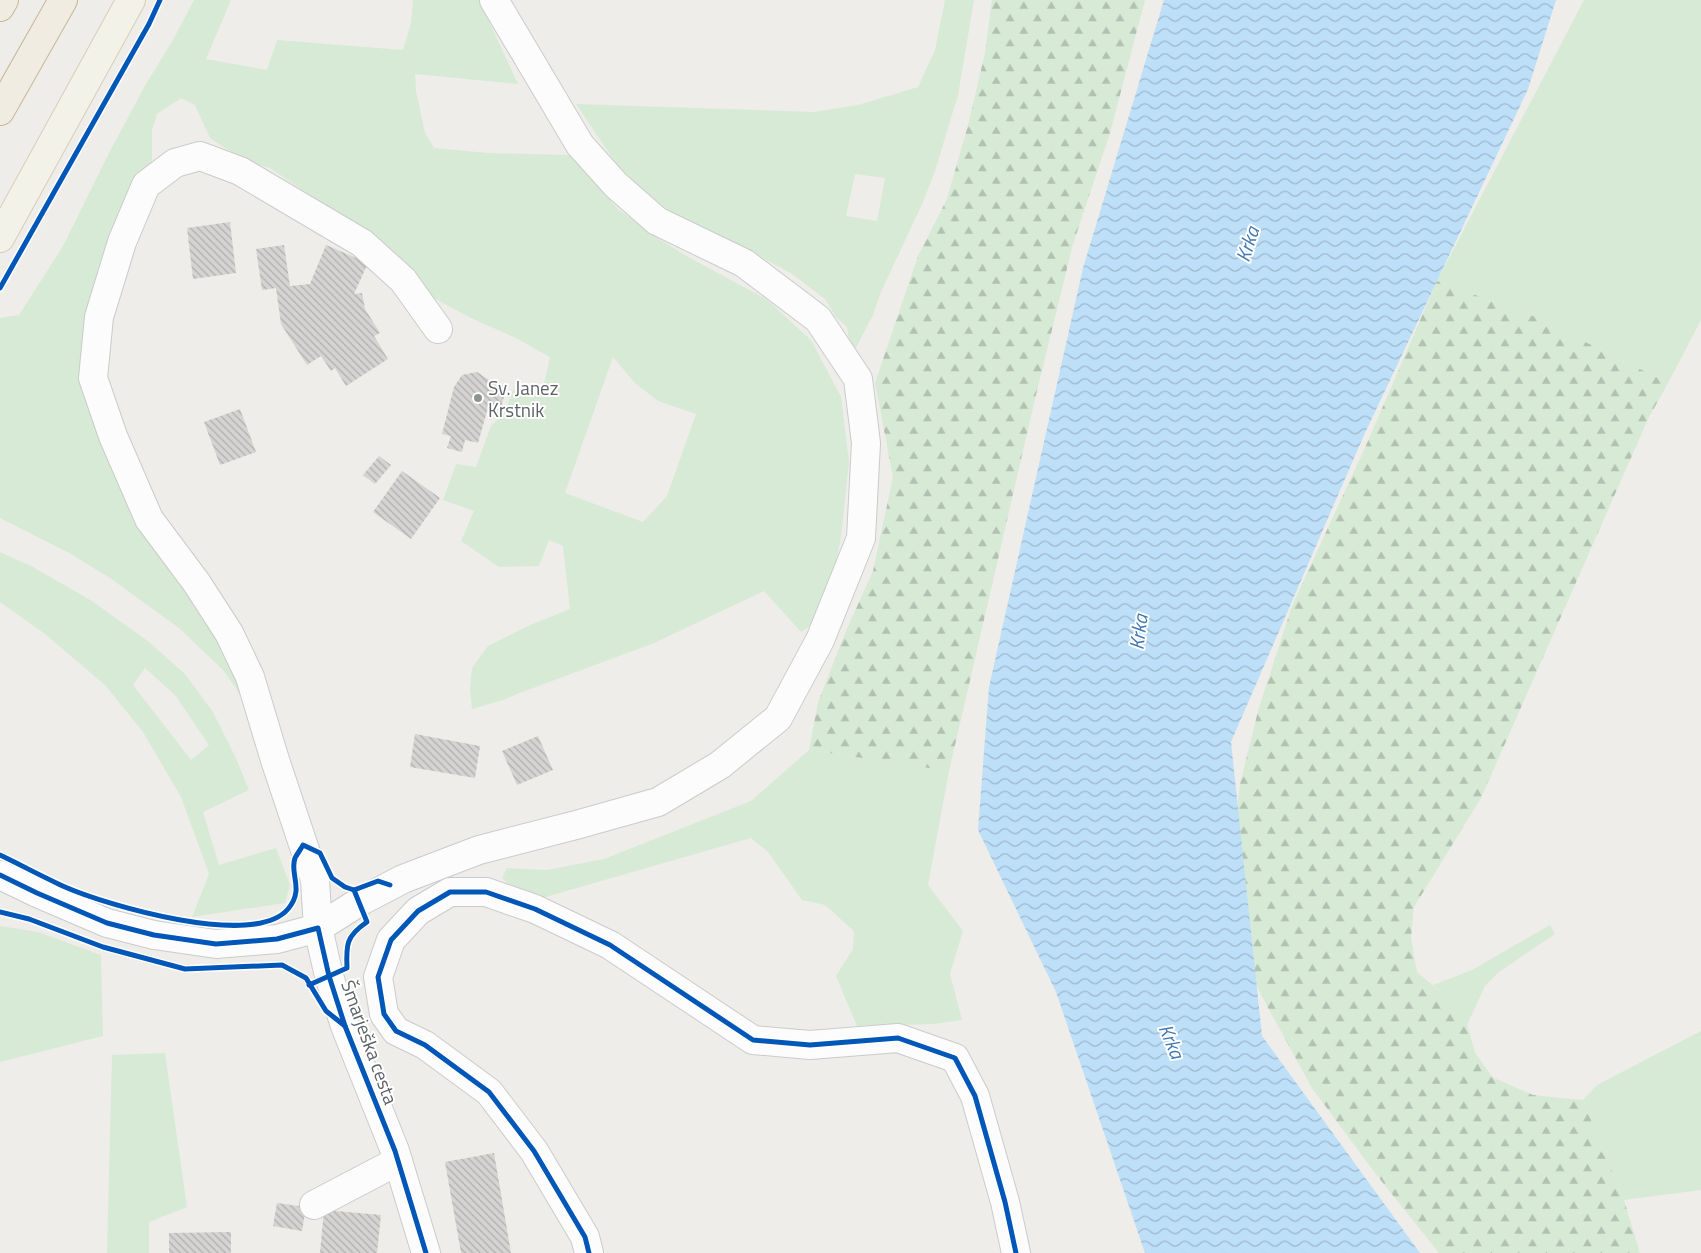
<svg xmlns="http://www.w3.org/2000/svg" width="1701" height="1253" viewBox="0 0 1701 1253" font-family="'Titillium Web',sans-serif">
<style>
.grass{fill:#d7ead5;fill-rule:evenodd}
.forest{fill:url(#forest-firs)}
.water{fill:url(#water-waves)}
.building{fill:url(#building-back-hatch)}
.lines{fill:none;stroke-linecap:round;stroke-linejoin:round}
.minor-casing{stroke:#cacbcb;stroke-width:30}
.major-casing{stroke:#d6ceb7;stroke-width:30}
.highway-casing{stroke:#c7b895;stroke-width:30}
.minor{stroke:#fcfcfc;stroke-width:28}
.major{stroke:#f3f2e9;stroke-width:28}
.highway{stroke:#f0ece2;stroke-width:28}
.cycleway-casing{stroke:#fff;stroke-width:8}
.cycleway{stroke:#0057b8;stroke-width:5}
.poi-dot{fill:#909394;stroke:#fff;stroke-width:2}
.labels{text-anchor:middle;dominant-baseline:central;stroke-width:4;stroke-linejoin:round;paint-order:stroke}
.poi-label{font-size:19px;fill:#5e6267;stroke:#fff;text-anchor:start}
.street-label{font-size:19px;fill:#5e6267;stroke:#fff}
.water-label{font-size:20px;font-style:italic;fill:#4279b3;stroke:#fff}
</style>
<defs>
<pattern id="forest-firs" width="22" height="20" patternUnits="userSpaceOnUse" patternTransform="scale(1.25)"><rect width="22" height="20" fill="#d7ead5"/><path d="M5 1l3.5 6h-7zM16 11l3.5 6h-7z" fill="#b2c1b1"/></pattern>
<pattern id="water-waves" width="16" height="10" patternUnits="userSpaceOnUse" patternTransform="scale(1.25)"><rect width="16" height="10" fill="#bddff8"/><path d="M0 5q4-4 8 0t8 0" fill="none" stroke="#9db8cd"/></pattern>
<pattern id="building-back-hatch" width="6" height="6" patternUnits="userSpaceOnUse" patternTransform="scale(1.25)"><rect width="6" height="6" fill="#d5d4d2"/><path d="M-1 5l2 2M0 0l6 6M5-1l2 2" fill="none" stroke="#b0afae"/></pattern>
</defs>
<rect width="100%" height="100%" fill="#eeede9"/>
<g class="grass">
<path d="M 194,0 L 231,0 L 206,59 L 267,70 L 277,40 L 403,50 L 411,23 L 413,0 L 479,0 L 518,84 L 415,74 L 416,91 L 425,133 L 434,148 L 488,153 L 571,155 L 618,209 L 660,240 L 692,259 L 766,299 L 811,340 L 841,397 L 849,462 L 841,537 L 825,617 L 801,632 L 764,591 L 654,643 L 517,694 L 506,699 L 472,709 L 470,689 L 472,668 L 488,646 L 528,626 L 570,609 L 563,546 L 549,540 L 539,566 L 499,567 L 461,541 L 474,511 L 443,500 L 456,464 L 476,467 L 491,426 L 504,414 L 513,390 L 542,393 L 550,357 L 516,338 L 471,318 L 434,298 L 389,256 L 372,237 L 270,168 L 243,160 L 210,138 L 195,105 L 181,98 L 157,114 L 152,130 L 152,160 L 109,247 L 87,326 L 147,525 L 174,578 L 212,625 L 255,717 L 224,671 L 179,628 L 110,578 L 69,553 L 0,518 L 0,318 L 19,315 L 63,246 L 111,149 L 146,84 L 173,40 ZM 613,357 L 635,383 L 658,401 L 696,414 L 667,496 L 643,522 L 565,493 Z"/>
<path d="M 945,0 L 974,0 L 958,95 L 935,171 L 923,202 L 881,292 L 873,315 L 852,355 L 847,327 L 836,317 L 825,299 L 792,274 L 752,252 L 670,211 L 642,190 L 615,162 L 576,104 L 814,112 L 858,105 L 918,87 L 935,50 ZM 855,174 L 885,178 L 877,221 L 846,216 Z"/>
<polygon points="1584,0 1701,0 1701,320 1668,383 1533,316 1437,281"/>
<path d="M 0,552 L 33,567 L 92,601 L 149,642 L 186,675 L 213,712 L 235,756 L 249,790 L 203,812 L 219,865 L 276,848 L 290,885 L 285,903 L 192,917 L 209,874 L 181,797 L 143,732 L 105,685 L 45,634 L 0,602 ZM 145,668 L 175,695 L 209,745 L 191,760 L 133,685 Z"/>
<polygon points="809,750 949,771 928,885 963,931 950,974 962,1020 933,1024 857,1026 836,976 853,949 854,931 825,905 802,900 768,852 751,838 535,900 515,890 502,878 507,868 547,870 604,859 751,801"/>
<polygon points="1550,925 1555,934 1499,972 1485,986 1467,1025 1451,1001 1433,985 1472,970"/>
<polygon points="0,926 38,932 101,955 103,1036 0,1062"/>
<polygon points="1701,1031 1701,1190 1624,1200 1583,1100 1597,1085"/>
<polygon points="165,1053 187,1207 149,1222 149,1253 107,1253 112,1055"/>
</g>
<g class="forest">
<polygon points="992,0 1145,0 1110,133 1073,244 1035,399 949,771 809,750 818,702 846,631 873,571 893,477 875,383 918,256 947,199 968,125 985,53"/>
<polygon points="1437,281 1533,316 1668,383 1649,417 1481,798 1414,907 1411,938 1417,972 1451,1001 1467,1025 1475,1052 1492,1077 1533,1095 1583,1100 1624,1200 1640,1253 1439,1253 1375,1173 1312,1088 1267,1006 1241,954 1228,885 1240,784 1258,711 1292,606 1368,441"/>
</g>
<polygon class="water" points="1164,0 1556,0 1528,89 1364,435 1231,742 1262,1036 1420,1253 1145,1253 1056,992 978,830 989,687 1083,268"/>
<g class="building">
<polygon points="230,222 236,273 193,279 187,228"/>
<polygon points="284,245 290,286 310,284 326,245 368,263 354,294 362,293 365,309 380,333 374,336 388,359 346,386 335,368 331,371 321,356 307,365 281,324 276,288 262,290 256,249"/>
<polygon points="477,372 492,382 507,386 500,411 488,408 478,443 465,440 462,452 447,448 451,436 442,434 454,387 462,375"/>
<polygon points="240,409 256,452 220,465 204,422"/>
<polygon points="379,456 391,465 375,484 363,475"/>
<polygon points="402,471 440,498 411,539 373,512"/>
<polygon points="415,734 480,746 475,778 410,767"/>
<polygon points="538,736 553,770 517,785 502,751"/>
<polygon points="494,1153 511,1253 461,1253 445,1162"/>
<polygon points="277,1203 306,1207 302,1231 273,1226"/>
<polygon points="324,1210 381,1215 377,1253 320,1253"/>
<polygon points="231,1232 231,1253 169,1253 169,1233"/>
</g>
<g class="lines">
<g class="minor-casing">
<g id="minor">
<polyline points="0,875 37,893 107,923 154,935 216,944 277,939 318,928 359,902 403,879 479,850 576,825 658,802 720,765 778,718 820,640 861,538 866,443 858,379 818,319 744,263 657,221 616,185 580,145 494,0"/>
<polyline points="314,1205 398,1161"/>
<polyline points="426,1253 395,1151 345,1026 329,976 318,928 315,880 275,760 250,677 229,633 196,582 149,519 113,436 93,378 99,317 122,242 146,185 175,163 200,156 240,171 362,243 403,280 438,329"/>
<polyline points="589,1253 585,1237 534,1151 489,1092 425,1045 396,1031 384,1014 378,977 391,940 418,911 450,892 486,892 535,909 610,945 753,1040 810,1045 898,1038 955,1058 975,1096 1005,1202 1016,1253"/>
</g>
</g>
<g class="major-casing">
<polyline id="major" points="0,238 131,0"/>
</g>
<g class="highway-casing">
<g id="highway">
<polyline points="0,7 4,0"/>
<polyline points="0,111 63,0"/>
</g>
</g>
<use href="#minor" class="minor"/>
<use href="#major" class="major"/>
<use href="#highway" class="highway"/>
<g class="cycleway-casing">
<g id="cycleway">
<polyline points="0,288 149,24 160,0"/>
<path d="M 0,855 C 21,865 43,877 65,887 C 106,905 254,949 288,909 C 305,889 289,874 295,858 C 297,854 301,849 303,845 L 320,853 L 332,878 L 345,887 L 354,890 L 378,881 L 390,885"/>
<polyline points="0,875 37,893 107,923 154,935 216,944 277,939 318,928 329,976 345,1026 395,1151 426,1253"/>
<polyline points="0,912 29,919 103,947 185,969 282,965 306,978 326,1011 345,1026"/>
<path d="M 309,985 L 347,968 C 346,945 346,936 367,922 L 354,890"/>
<polyline points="589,1253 585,1237 534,1151 489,1092 425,1045 396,1031 384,1014 378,977 391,940 418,911 450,892 486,892 535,909 610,945 753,1040 810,1045 898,1038 955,1058 975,1096 1005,1202 1016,1253"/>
</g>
</g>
<use href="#cycleway" class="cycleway"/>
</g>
<circle class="poi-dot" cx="478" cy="398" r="5"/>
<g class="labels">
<g class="poi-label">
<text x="488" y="387">Sv. Janez<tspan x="488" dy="22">Krstnik</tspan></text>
</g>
<g class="street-label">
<text transform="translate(370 1042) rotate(70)">Šmarješka cesta</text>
</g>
<g class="water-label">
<text transform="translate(1247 244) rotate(-72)">Krka</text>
<text transform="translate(1138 632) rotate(-83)">Krka</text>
<text transform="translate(1172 1041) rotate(67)">Krka</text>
</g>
</g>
</svg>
